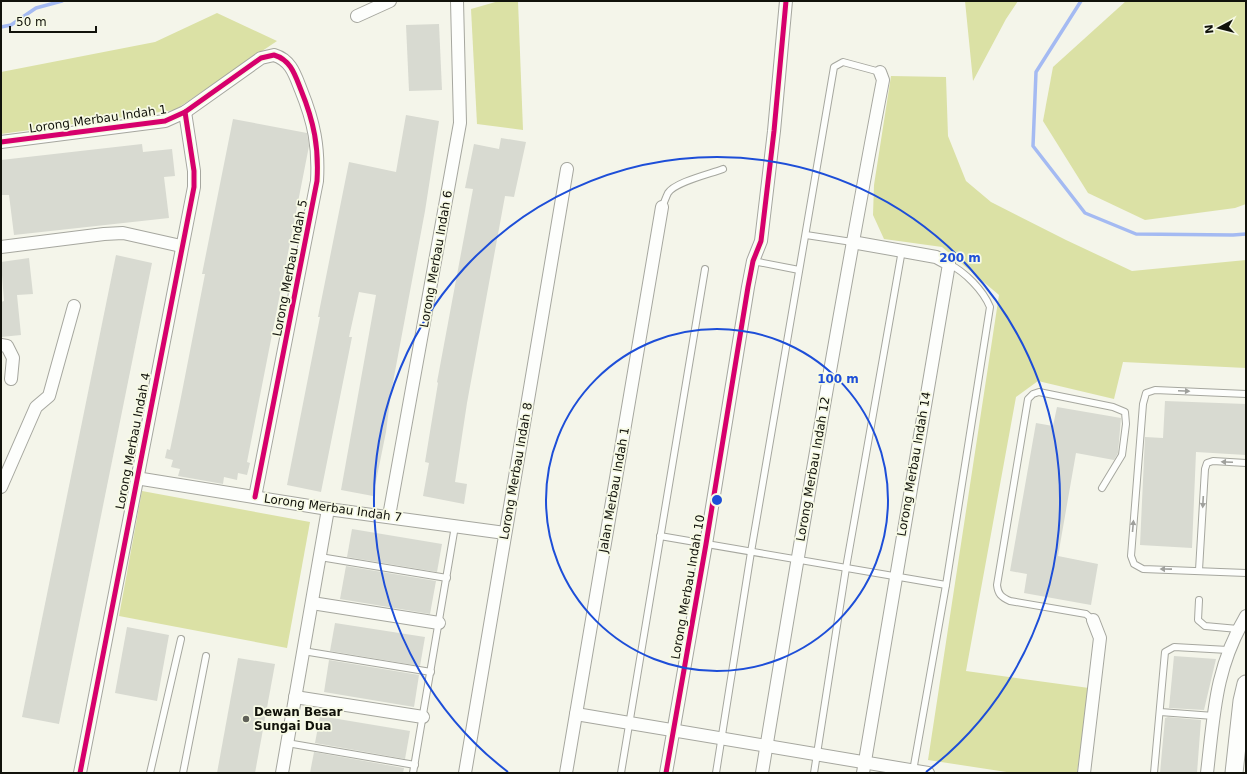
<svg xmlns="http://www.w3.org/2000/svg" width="1247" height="774" viewBox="0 0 1247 774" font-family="'DejaVu Sans',sans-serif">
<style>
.green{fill:#dbe1a5}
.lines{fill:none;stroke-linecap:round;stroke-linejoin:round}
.stream{stroke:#a4baf2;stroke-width:3.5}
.building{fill:#d8dad1}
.lane-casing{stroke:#a6a79f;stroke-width:8}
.street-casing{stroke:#a6a79f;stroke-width:14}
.secondary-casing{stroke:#a6a79f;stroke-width:19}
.lane{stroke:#fdfefc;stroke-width:6}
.street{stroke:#fdfefc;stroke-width:12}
.secondary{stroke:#fdfefc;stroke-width:17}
.cycleway-casing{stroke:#f7fae5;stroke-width:8}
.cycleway{stroke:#d6006c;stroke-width:5}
.oneway{fill:#9fa09c}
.ring{fill:none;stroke:#1d4ed8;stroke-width:2}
.poi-dot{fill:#606159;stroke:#f7fae5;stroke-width:1.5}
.labels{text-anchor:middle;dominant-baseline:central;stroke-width:3.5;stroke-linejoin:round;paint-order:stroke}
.street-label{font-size:12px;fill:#11120b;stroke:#f7fae5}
.poi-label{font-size:12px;font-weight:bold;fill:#11120b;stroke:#f7fae5;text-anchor:start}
.centre{fill:#1d4ed8;stroke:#f7fae5;stroke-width:2}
.ring-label{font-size:12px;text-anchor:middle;font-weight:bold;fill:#1d4ed8;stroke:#f7fae5;stroke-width:3.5;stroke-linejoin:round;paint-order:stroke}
</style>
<rect width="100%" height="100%" fill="#f4f5ea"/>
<g class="green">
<polygon points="499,1 518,1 523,130 477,124 471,9"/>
<polygon points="965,1 1018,1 1006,19 973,81"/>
<polygon points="1126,1 1246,1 1246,204 1235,208 1145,220 1088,193 1043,121 1053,67"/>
<polygon points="217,13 277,41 175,110 1,134 1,72 155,42"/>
<polygon points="891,76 946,77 948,136 966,181 991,202 1066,240 1132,271 1246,260 1246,368 1123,362 1114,399 1038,381 1016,397 966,671 1089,688 1077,773 1013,773 928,760 999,295 942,247 884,239 873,215 874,185"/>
<polygon points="142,491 310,522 287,648 119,616"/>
</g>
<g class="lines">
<g class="stream">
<polyline points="1081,1 1036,72 1033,146 1085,213 1136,234 1233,235 1246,234"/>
<polyline points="1,27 11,25 36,8 62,1"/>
</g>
</g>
<g class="building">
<polygon points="439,24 442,90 409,91 406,25"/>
<polygon points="406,115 439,121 425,211 391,393 386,432 373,496 341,490 376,295 359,292 349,337 352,337 321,492 287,485 320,317 318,317 349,162 396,172"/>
<polygon points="233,119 307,133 309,146 247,462 250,463 247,475 238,473 237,480 224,477 223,484 178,476 180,469 171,467 173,460 165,458 167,449 170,450 181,397 205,274 202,274"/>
<polygon points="501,138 526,142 514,197 505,196 467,403 455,482 467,484 464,504 423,496 429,463 425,462 438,383 437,382 473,189 465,188 474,144 499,149"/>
<polygon points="142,144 143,152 172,149 175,176 164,177 169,218 14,235 9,195 1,195 1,160"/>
<polygon points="116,255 152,263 59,724 22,717"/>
<polygon points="29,258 33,294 17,295 21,335 1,337 1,302 4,301 1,262"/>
<polygon points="1165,401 1246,404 1246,455 1196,452 1192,548 1140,545 1145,437 1163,438"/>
<polygon points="1057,407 1121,418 1118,453 1114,460 1076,453 1058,556 1098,564 1091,605 1024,593 1027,574 1010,571 1036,423 1053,426"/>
<polygon points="352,529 442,544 437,572 347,557"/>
<polygon points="346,566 436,581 430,614 340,599"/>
<polygon points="335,623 425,637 420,666 330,651"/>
<polygon points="127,627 169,635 157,701 115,693"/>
<polygon points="1174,656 1216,659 1204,710 1169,708"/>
<polygon points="238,658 275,664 255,773 217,773"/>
<polygon points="329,660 419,675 414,707 324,692"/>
<polygon points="320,716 410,731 405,759 315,743"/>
<polygon points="1168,717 1201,720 1197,773 1160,773 1165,718"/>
<polygon points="314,752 404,768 403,773 310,773"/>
</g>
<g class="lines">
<g class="lane-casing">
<g id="lane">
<path d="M 662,207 C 664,203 666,197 668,193 C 675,182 710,174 723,169"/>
<polyline points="806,235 852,242"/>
<polyline points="753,261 799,270"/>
<polyline points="1246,394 1155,390 1146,393 1143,404 1131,556 1134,564 1143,569 1246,573"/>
<polyline points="660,536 946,585"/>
<polyline points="320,557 447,578"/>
<polyline points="1199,570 1205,469 1207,463 1213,461 1246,463"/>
<polyline points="1199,600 1198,620 1205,626 1238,629"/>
<path d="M 1093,620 L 1086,614 L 1010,601 C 1001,597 998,594 997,585 L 1028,399 L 1033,394 L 1039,392 L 1113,407 L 1125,412 L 1126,424 L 1122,455 L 1102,488"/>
<polyline points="303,651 431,672"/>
<polyline points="1160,712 1214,716"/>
<polyline points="287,743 415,765"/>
<path d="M 913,771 L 946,585 L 990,307 C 983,290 965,272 949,264"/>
<polyline points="150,773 181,639"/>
<polyline points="183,773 206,656"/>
<polyline points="413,773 455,526"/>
<polyline points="621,773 705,269"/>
<polyline points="716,773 751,552 834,67 843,62 880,72"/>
<polyline points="814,773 846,568 902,250"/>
<polyline points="1154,773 1165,652 1174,647 1228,650"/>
</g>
</g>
<g class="street-casing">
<g id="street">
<polyline points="357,16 390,1"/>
<path d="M 1,142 L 165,121 L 185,112 L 261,58 L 274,55 C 291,60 295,75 301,90 C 314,122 319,147 317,181 L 255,497"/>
<polyline points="852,242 936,257 949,264 863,773"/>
<polyline points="1,247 104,234 123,233 181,246"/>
<polyline points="1,345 7,346 13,358 11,379"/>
<polyline points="136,478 328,509 505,533"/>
<polyline points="1,487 36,407 49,396 74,306"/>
<polyline points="389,516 460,123 457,1"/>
<polyline points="312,603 439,623"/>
<polyline points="295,697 423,717"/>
<polyline points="576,714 928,773"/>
<polyline points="80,773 194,187 194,171 185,112"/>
<polyline points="282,773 328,509"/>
<polyline points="465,773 567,169"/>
<polyline points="566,773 662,207"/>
<polyline points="666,773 706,544 748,287 753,261 761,241 774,131 786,1"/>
<path d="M 762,773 C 800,542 839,310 883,80 L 880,72"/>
<polyline points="1084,773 1100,638 1093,620"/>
<path d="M 1207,773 C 1214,714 1215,668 1246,616"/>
</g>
</g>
<g class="secondary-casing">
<polyline id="secondary" points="1234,773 1242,701 1246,684"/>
</g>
<use href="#lane" class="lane"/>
<use href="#street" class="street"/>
<use href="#secondary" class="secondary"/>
<g class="cycleway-casing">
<g id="cycleway">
<path d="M 1,142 L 165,121 L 185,112 L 261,58 L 274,55 C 291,60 295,75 301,90 C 314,122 319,147 317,181 L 255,497"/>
<polyline points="80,773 194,187 194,171 185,112"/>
<polyline points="666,773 706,544 748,287 753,261 761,241 774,131 786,1"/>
</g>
</g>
<use href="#cycleway" class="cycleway"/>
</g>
<defs><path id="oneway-solid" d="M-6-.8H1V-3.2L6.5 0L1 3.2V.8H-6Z"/></defs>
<g class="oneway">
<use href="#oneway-solid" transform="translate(1184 391) rotate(3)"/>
<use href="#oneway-solid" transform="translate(1227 462) rotate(-178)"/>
<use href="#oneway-solid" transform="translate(1203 502) rotate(93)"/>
<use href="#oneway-solid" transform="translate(1133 526) rotate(-85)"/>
<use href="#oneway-solid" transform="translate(1166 569) rotate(-179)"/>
</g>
<g class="ring">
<circle cx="717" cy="500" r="171"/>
<path d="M508 772A343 343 0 1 1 926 772"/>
</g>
<circle class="poi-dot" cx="246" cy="719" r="4"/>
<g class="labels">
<g class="street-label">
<text transform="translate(98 119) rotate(-8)">Lorong Merbau Indah 1</text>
<text transform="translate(436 259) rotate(-80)">Lorong Merbau Indah 6</text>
<text transform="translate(290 268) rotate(-79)">Lorong Merbau Indah 5</text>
<text transform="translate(133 441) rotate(-79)">Lorong Merbau Indah 4</text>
<text transform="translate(914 464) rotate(-80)">Lorong Merbau Indah 14</text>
<text transform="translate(813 469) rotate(-80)">Lorong Merbau Indah 12</text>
<text transform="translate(516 471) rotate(-80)">Lorong Merbau Indah 8</text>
<text transform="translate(614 490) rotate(-80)">Jalan Merbau Indah 1</text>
<text transform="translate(333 508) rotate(8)">Lorong Merbau Indah 7</text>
<text transform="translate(688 587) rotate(-80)">Lorong Merbau Indah 10</text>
</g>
<g class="poi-label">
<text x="254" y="712">Dewan Besar<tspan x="254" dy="14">Sungai Dua</tspan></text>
</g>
</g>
<circle cx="717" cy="500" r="6" class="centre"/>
<g class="ring-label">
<text x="960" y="262">200 m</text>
<text x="838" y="383">100 m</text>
</g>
<rect width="1247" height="774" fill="none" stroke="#11120b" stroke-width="4"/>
<g transform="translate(1219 28) rotate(263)" stroke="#f7fae5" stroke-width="3" paint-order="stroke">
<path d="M0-3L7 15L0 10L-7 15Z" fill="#11120b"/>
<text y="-6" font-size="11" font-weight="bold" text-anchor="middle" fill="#11120b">N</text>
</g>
<path d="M10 26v6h86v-6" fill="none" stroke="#11120b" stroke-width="2"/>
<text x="16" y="26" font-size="12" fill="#11120b" stroke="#f7fae5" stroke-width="3" paint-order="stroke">50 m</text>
</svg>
